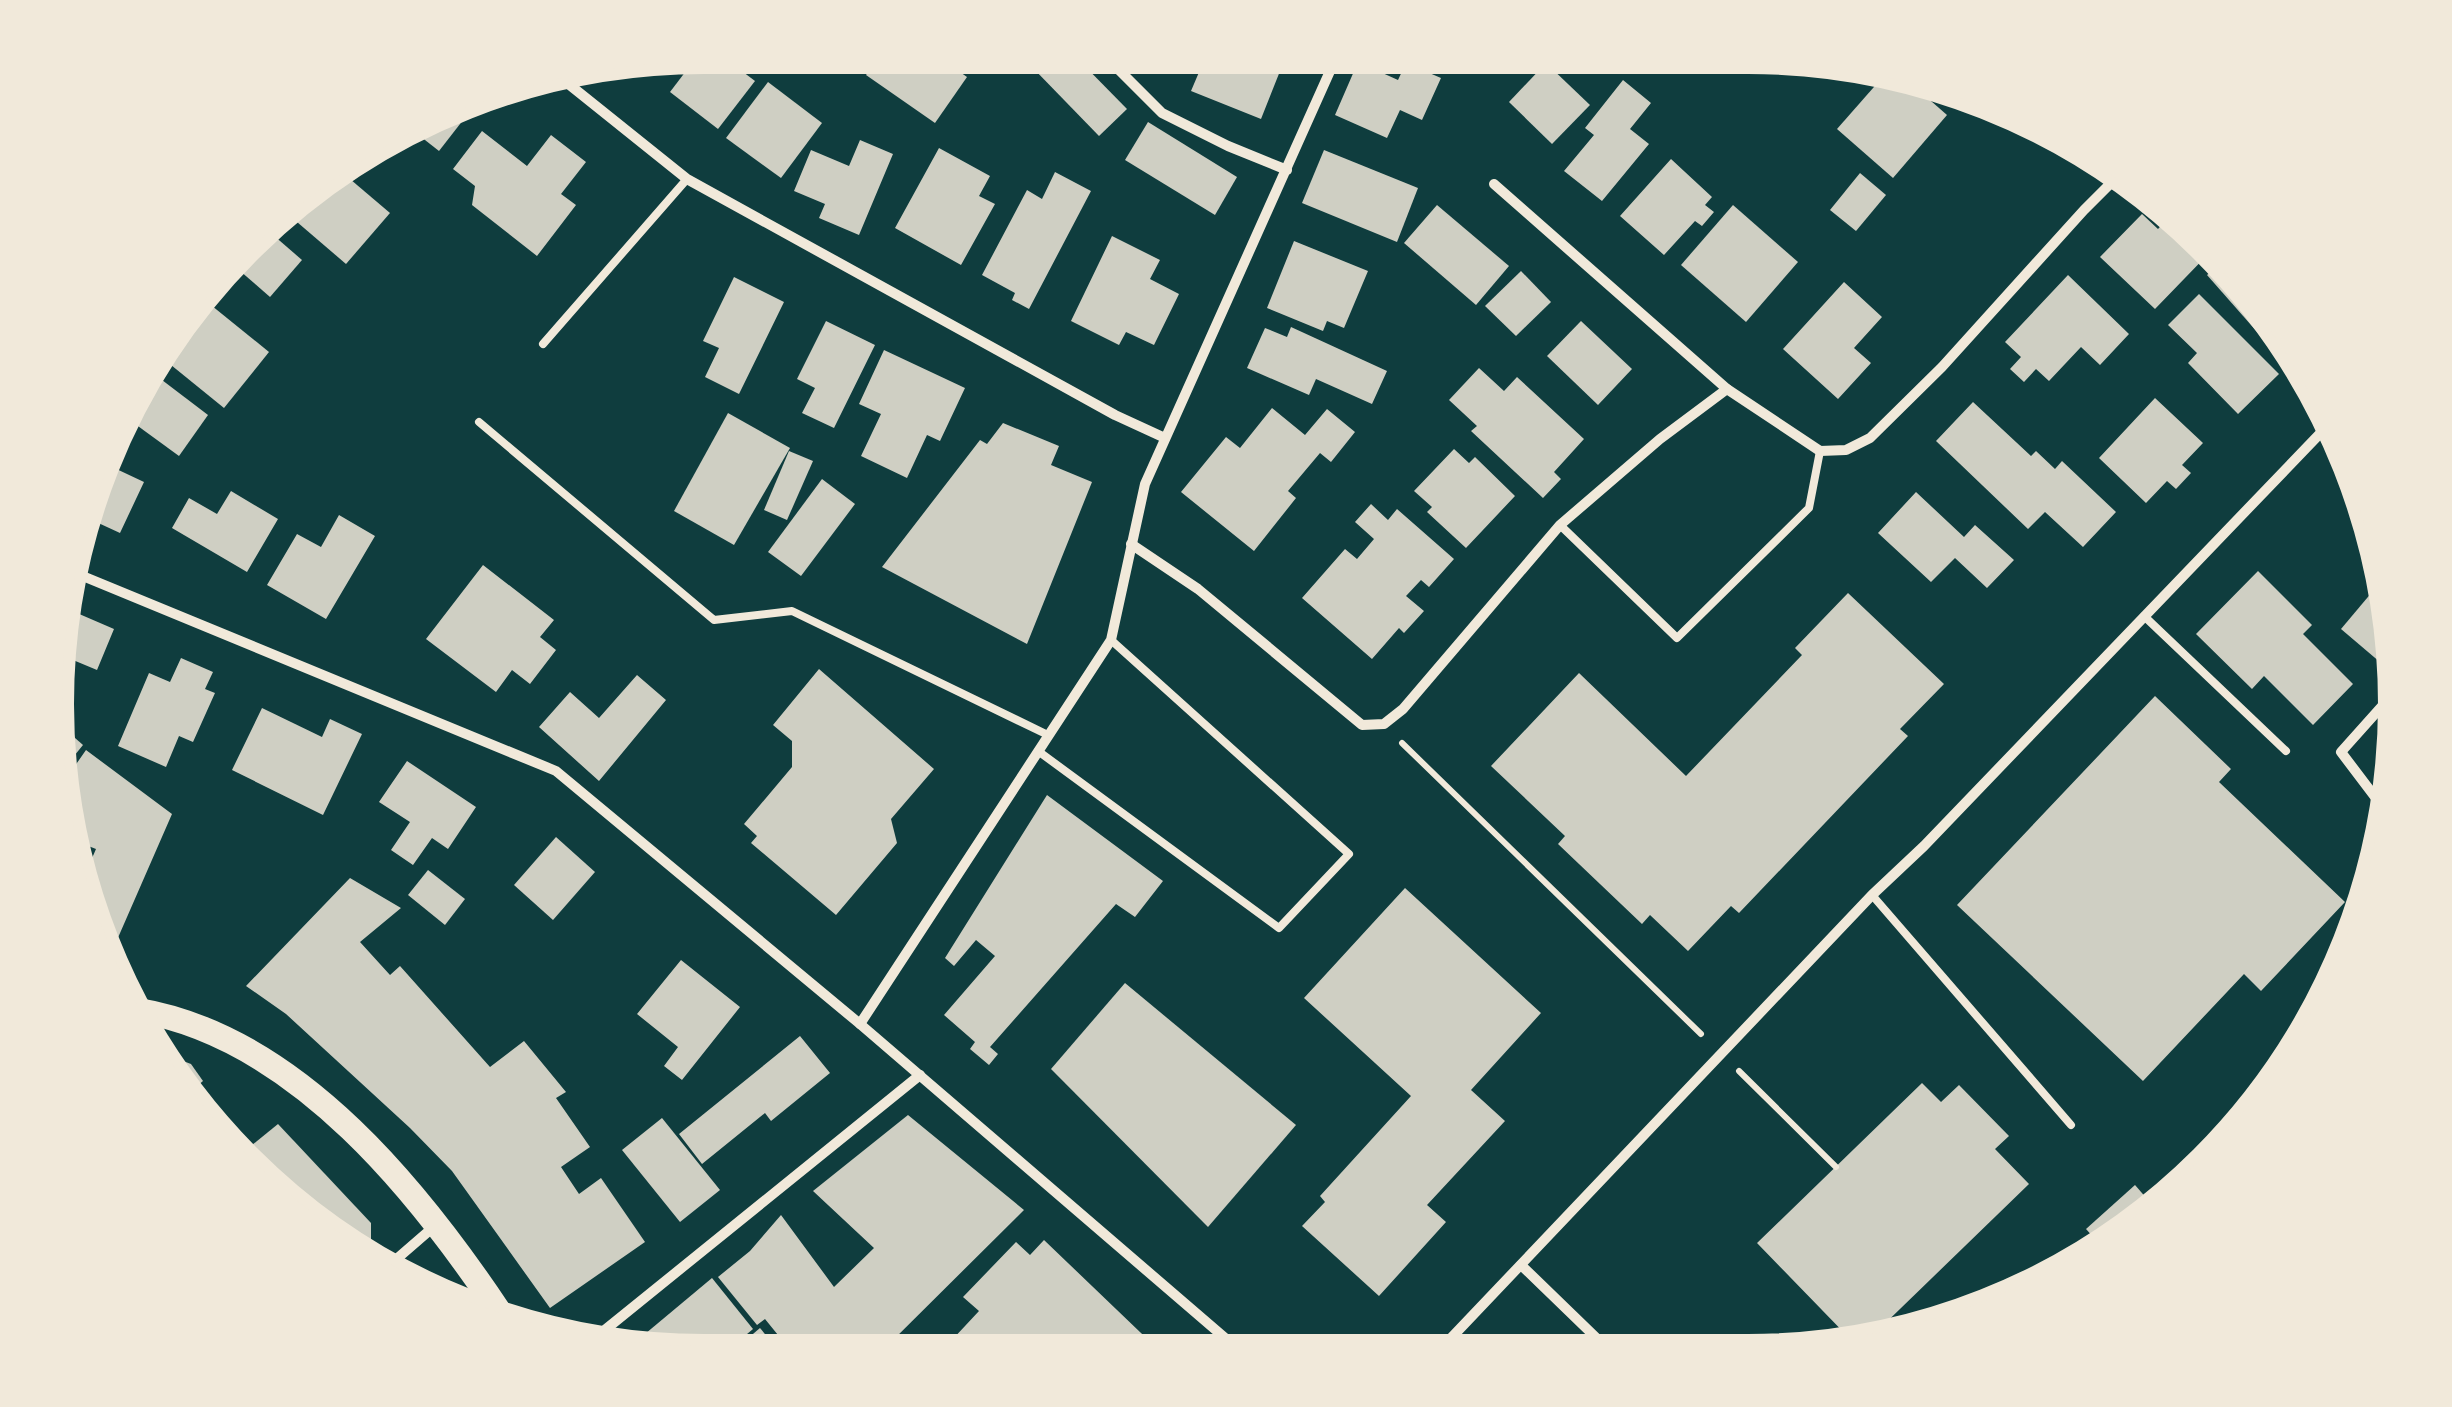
<svg xmlns="http://www.w3.org/2000/svg" width="2452" height="1407" viewBox="0 0 2452 1407" font-family="'PT Sans',sans-serif">
<style>
.building{fill:#cfcfc3}
.lines{fill:none;stroke-linecap:round;stroke-linejoin:round}
.path{stroke:#f1e9da;stroke-width:6}
.service{stroke:#f1e9da;stroke-width:8}
.minor{stroke:#f1e9da;stroke-width:10}
.primary{stroke:#f1e9da;stroke-width:25}
.rim{fill:none;stroke:#f1e9da;stroke-width:12}
</style>
<rect width="100%" height="100%" fill="#0f3d3e"/>
<g class="building">
<polygon points="702,50 714,50 755,81 718,129 670,92"/>
<polygon points="883,50 929,50 967,77 935,123 866,75"/>
<polygon points="1049,50 1069,50 1127,109 1099,136 1032,67"/>
<polygon points="1208,51 1235,51 1249,57 1252,51 1288,51 1261,119 1191,91"/>
<polygon points="658,58 645,73 635,66 630,72 620,64"/>
<polygon points="1358,62 1398,80 1406,63 1441,78 1422,120 1400,110 1387,138 1335,115"/>
<polygon points="1546,63 1590,105 1552,144 1509,102"/>
<polygon points="1888,71 1899,73 1947,115 1893,178 1837,129"/>
<polygon points="1623,80 1651,103 1630,129 1649,144 1602,201 1564,171 1594,135 1585,128"/>
<polygon points="768,82 822,123 781,178 726,138"/>
<polygon points="488,88 439,151 411,129 481,91"/>
<polygon points="1148,122 1237,177 1215,215 1125,160"/>
<polygon points="482,131 527,166 551,135 586,162 561,194 576,205 537,256 472,205 475,186 453,169"/>
<polygon points="860,140 893,154 859,235 819,218 825,204 794,191 811,150 849,166"/>
<polygon points="939,148 990,176 979,196 995,204 961,265 895,228"/>
<polygon points="1324,150 1418,188 1397,242 1302,203"/>
<polygon points="1671,159 1712,197 1705,205 1714,212 1702,226 1695,221 1664,255 1620,216"/>
<polygon points="337,168 390,213 346,264 283,210 306,185"/>
<polygon points="1055,172 1091,191 1029,309 1012,300 1015,293 982,275 1027,190 1042,199"/>
<polygon points="1860,173 1886,195 1856,231 1830,210"/>
<polygon points="1437,205 1509,266 1476,305 1404,243"/>
<polygon points="1733,205 1798,262 1746,322 1681,265"/>
<polygon points="2174,212 2215,247 2155,309 2100,257 2142,214 2158,229"/>
<polygon points="265,228 302,260 270,297 232,264"/>
<polygon points="1112,236 1160,260 1150,279 1179,294 1154,345 1126,332 1119,345 1071,321"/>
<polygon points="1294,241 1368,271 1344,328 1327,321 1323,331 1267,308"/>
<polygon points="2225,260 2292,340 2305,366 2295,375 2207,275"/>
<polygon points="1521,271 1551,302 1516,336 1485,306"/>
<polygon points="2068,275 2129,334 2100,365 2081,347 2049,381 2036,369 2024,382 2010,369 2021,357 2005,342"/>
<polygon points="734,277 784,302 739,394 705,377 719,348 703,341"/>
<polygon points="1844,282 1882,317 1854,348 1871,363 1838,399 1783,349"/>
<polygon points="2199,294 2279,374 2238,414 2188,363 2197,353 2168,325"/>
<polygon points="201,297 269,352 224,408 155,352 160,340"/>
<polygon points="826,321 875,345 834,428 802,413 815,388 797,379"/>
<polygon points="1581,321 1632,369 1598,405 1547,356"/>
<polygon points="1291,327 1387,371 1372,404 1316,379 1309,395 1247,368 1265,328 1287,337"/>
<polygon points="884,350 965,388 940,441 927,435 907,478 861,456 881,414 859,404"/>
<polygon points="1479,368 1504,391 1517,377 1584,439 1554,472 1561,479 1543,498 1471,431 1477,426 1449,400"/>
<polygon points="162,380 208,415 179,456 131,421"/>
<polygon points="2155,398 2203,443 2182,465 2191,473 2176,489 2167,481 2146,503 2099,458"/>
<polygon points="1973,402 2031,456 2036,451 2055,469 2062,461 2116,512 2083,547 2045,512 2028,529 1936,441"/>
<polygon points="1272,408 1305,435 1327,409 1355,432 1331,462 1320,453 1288,491 1296,498 1254,551 1181,492 1226,437 1240,448"/>
<polygon points="728,413 790,448 734,545 674,511"/>
<polygon points="1003,423 1059,446 1051,465 1092,482 1027,644 882,567 980,440 987,444"/>
<polygon points="117,435 123,438 110,466 144,482 120,533 81,515"/>
<polygon points="1454,449 1469,463 1475,457 1515,496 1466,548 1427,512 1432,507 1414,491"/>
<polygon points="789,451 813,461 787,520 764,510"/>
<polygon points="822,479 855,504 801,576 768,552"/>
<polygon points="231,491 278,519 247,572 172,528 189,498 217,514"/>
<polygon points="1916,492 1964,537 1975,525 2014,560 1987,588 1955,558 1931,582 1878,533"/>
<polygon points="1371,504 1388,520 1397,509 1454,559 1429,587 1421,580 1406,596 1424,611 1404,633 1399,628 1372,659 1302,598 1345,549 1357,559 1374,539 1355,522"/>
<polygon points="339,515 375,536 326,619 267,585 297,534 321,547"/>
<polygon points="483,565 554,620 540,637 556,650 530,684 512,670 496,692 426,639"/>
<polygon points="2258,571 2312,625 2303,634 2353,684 2313,725 2264,676 2252,689 2196,634"/>
<polygon points="2378,585 2391,596 2396,644 2381,663 2341,629"/>
<polygon points="1848,593 1944,684 1900,729 1908,736 1739,913 1731,906 1688,951 1650,915 1642,924 1558,844 1565,836 1491,766 1579,673 1686,776 1802,655 1795,648"/>
<polygon points="63,607 114,629 97,670 73,660 65,676 54,672"/>
<polygon points="181,658 213,672 205,689 215,693 193,742 179,736 166,767 118,746 149,673 170,682"/>
<polygon points="819,669 934,769 891,819 897,843 836,915 751,843 757,836 744,824 792,767 792,741 773,725"/>
<polygon points="637,675 666,700 599,781 539,727 570,692 599,718"/>
<polygon points="2155,696 2231,769 2219,782 2345,902 2261,991 2244,974 2143,1081 1957,905"/>
<polygon points="262,708 322,737 330,719 362,734 323,815 232,770"/>
<polygon points="66,730 83,745 61,772 56,742"/>
<polygon points="86,750 172,814 110,956 107,955 85,914 80,886 96,849 73,840 63,783"/>
<polygon points="407,761 476,807 448,849 432,838 413,865 391,850 410,822 379,802"/>
<polygon points="1047,795 1163,881 1135,917 1116,904 990,1047 998,1054 989,1065 970,1049 975,1042 944,1015 995,956 976,940 954,966 945,958"/>
<polygon points="556,837 595,872 553,920 514,885"/>
<polygon points="428,870 465,899 445,925 408,895"/>
<polygon points="350,878 401,908 360,942 390,975 400,966 490,1067 524,1041 566,1092 556,1098 590,1147 561,1167 579,1194 601,1178 645,1242 550,1308 452,1171 410,1128 286,1014 246,986"/>
<polygon points="1405,888 1541,1013 1471,1090 1505,1121 1427,1205 1446,1222 1379,1296 1302,1226 1325,1202 1320,1196 1411,1096 1304,998"/>
<polygon points="681,960 740,1007 682,1080 664,1066 678,1047 637,1014"/>
<polygon points="1125,983 1296,1125 1208,1227 1051,1069"/>
<polygon points="800,1036 830,1073 771,1121 765,1113 702,1164 679,1134"/>
<polygon points="159,1052 191,1064 203,1081 183,1098"/>
<polygon points="1922,1083 1941,1102 1959,1085 2009,1136 1995,1149 2029,1184 1868,1340 1854,1343 1757,1243"/>
<polygon points="908,1115 1024,1210 877,1356 795,1356 765,1319 757,1325 718,1277 750,1251 781,1215 834,1287 874,1248 813,1191"/>
<polygon points="662,1118 720,1190 680,1222 622,1150"/>
<polygon points="278,1124 371,1223 371,1243 356,1255 341,1247 241,1154"/>
<polygon points="2135,1185 2155,1208 2103,1248 2086,1229"/>
<polygon points="1044,1240 1165,1356 937,1356 979,1311 963,1297 1016,1242 1030,1255"/>
<polygon points="712,1278 753,1329 721,1356 660,1356 627,1349"/>
<polygon points="760,1328 783,1356 727,1356"/>
</g>
<g class="lines">
<g class="path">
<polyline points="1402,743 1701,1034"/>
<polyline points="1739,1071 1836,1167"/>
</g>
<g class="service">
<polyline points="543,344 687,179"/>
<polyline points="479,422 714,620 792,611 1048,735"/>
<polyline points="1560,525 1677,638 1809,508 1820,451"/>
<polyline points="2144,616 2286,751"/>
<polyline points="1038,751 1279,928 1349,854 1111,640"/>
<polyline points="1872,895 2071,1125"/>
</g>
<g class="minor">
<polyline points="1100,51 1162,113 1228,146 1287,170"/>
<polyline points="556,74 687,179 1115,415 1165,438"/>
<polyline points="1494,184 1727,389"/>
<polyline points="1131,544 1198,589 1362,725 1384,724 1403,709 1560,525 1660,439 1727,389 1820,451 1846,450 1870,438 1942,367 2084,210 2124,170"/>
<polyline points="68,570 556,771 860,1024 1246,1356"/>
<polyline points="2391,818 2341,752 2400,686"/>
<polyline points="860,1024 1111,640 1145,484 1339,51"/>
<polyline points="1521,1265 1615,1356"/>
<polyline points="385,1269 437,1224"/>
<polyline points="590,1342 920,1075"/>
<polyline points="1434,1356 1872,895 1924,846 2334,419"/>
</g>
<path class="primary" d="M 136,1010 C 298,1036 424,1197 508,1325"/>
</g>
<path d="M0 0H2452V1407H0ZM704 68H1748A636 636 0 0 1 2384 704V704A636 636 0 0 1 1748 1340H704A636 636 0 0 1 68 704V704A636 636 0 0 1 704 68Z" fill="#f1e9da" fill-rule="evenodd"/>
<path class="rim" d="M704 68H1748A636 636 0 0 1 2384 704V704A636 636 0 0 1 1748 1340H704A636 636 0 0 1 68 704V704A636 636 0 0 1 704 68Z"/>
</svg>
